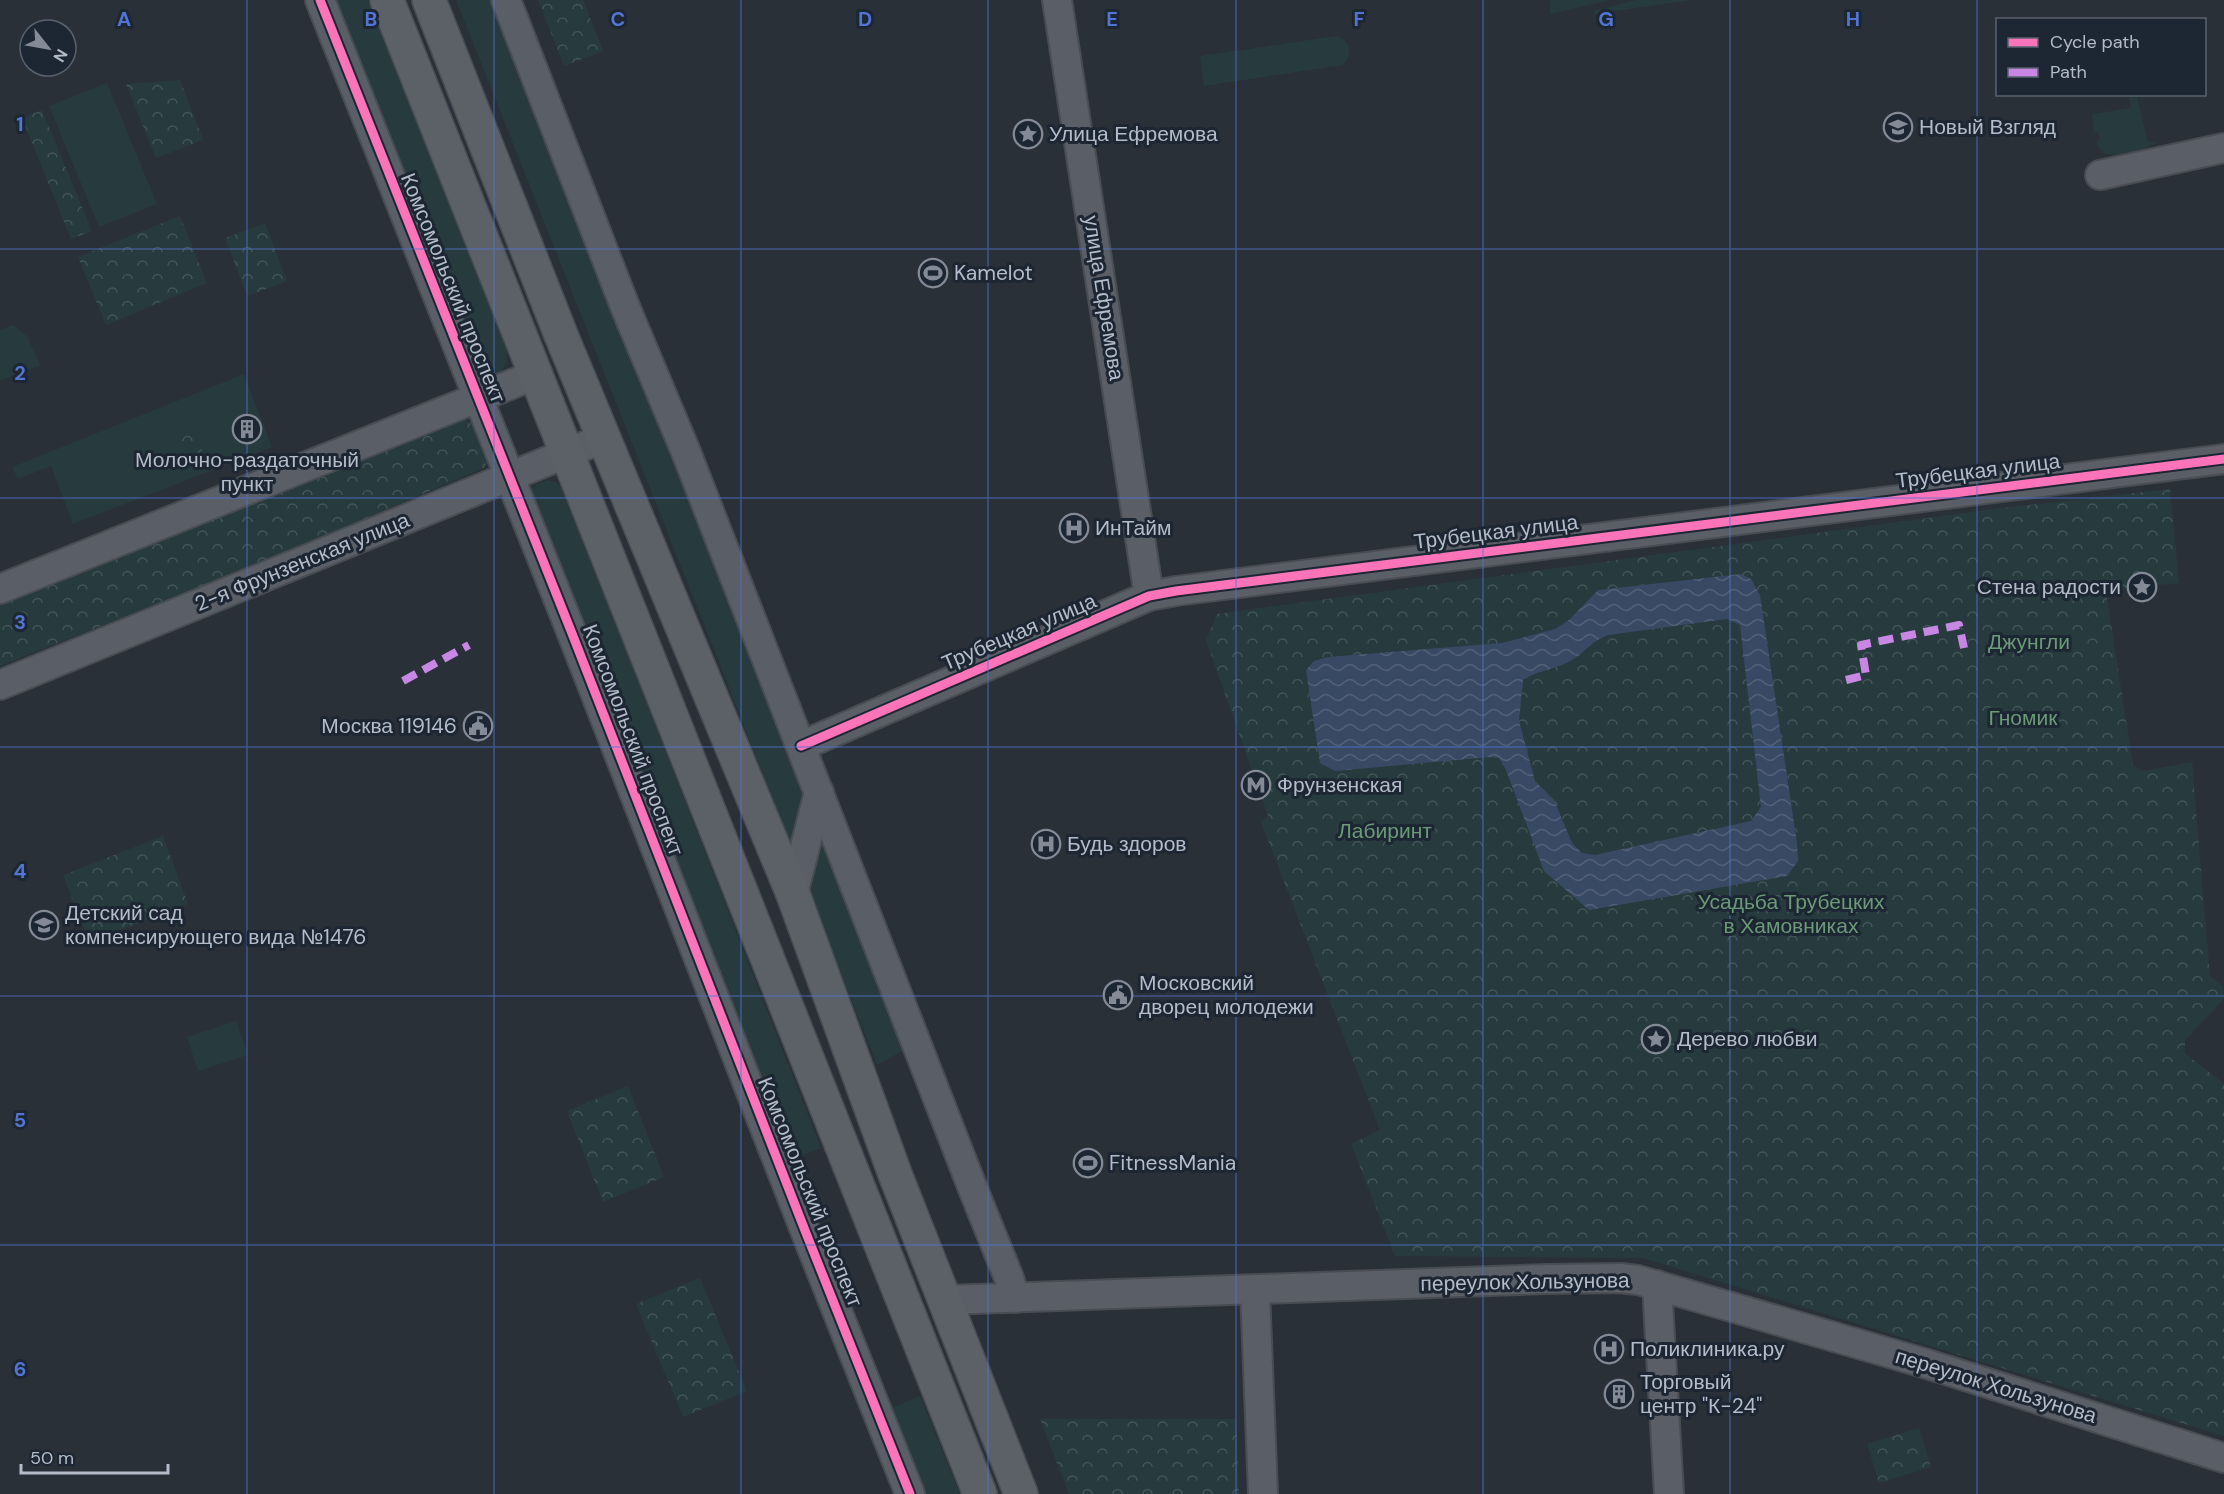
<svg xmlns="http://www.w3.org/2000/svg" width="2224" height="1494" viewBox="0 0 2224 1494" font-family="'DM Sans',sans-serif">
<style>
.grass{fill:#273a3e}
.forest{fill:url(#forest-crowns)}
.water{fill:url(#water-waves);fill-rule:evenodd}
.lines{fill:none;stroke-linecap:round;stroke-linejoin:round}
.minor-casing{stroke:#484c53;stroke-width:32}
.major-casing{stroke:#484c55;stroke-width:36}
.minor{stroke:#5a5e66;stroke-width:28}
.major{stroke:#5c6168;stroke-width:33}
.quiet{stroke:#c787e3;stroke-width:8;stroke-dasharray:15 8;stroke-linecap:butt}
.cycleway-casing{stroke:#1d2633;stroke-width:13}
.cycleway{stroke:#fb73b8;stroke-width:9}
.grid{fill:none;stroke:#5274d3;stroke-width:1.5;stroke-opacity:0.55}
.labels{text-anchor:middle;dominant-baseline:central;stroke-width:6;stroke-linejoin:round;paint-order:stroke}
.poi-label{font-size:21px;fill:#b4bcc9;stroke:#1d2633;text-anchor:start}
.street-label{font-size:21px;fill:#b4bcc9;stroke:#1d2633}
.park-label{font-size:21px;fill:#6b9a76;stroke:#1d2633}
.grid-label{font-size:20px;text-anchor:middle;font-weight:bold;fill:#5274d3;stroke:#1d2633;stroke-width:6;stroke-linejoin:round;paint-order:stroke}
</style>
<defs>
<pattern id="forest-crowns" width="20" height="18" patternUnits="userSpaceOnUse" patternTransform="scale(1.5)"><rect width="20" height="18" fill="#273a3e"/><path d="M2 6a3 3 0 1 1 6 0M12 15a3 3 0 1 1 6 0" fill="none" stroke="#445559"/></pattern>
<pattern id="water-waves" width="16" height="10" patternUnits="userSpaceOnUse" patternTransform="scale(1.5)"><rect width="16" height="10" fill="#384963"/><path d="M0 5q4-4 8 0t8 0" fill="none" stroke="#526178"/></pattern>
</defs>
<rect width="100%" height="100%" fill="#2a3038"/>
<g class="grass">
<path d="M 327,0 L 368,0 L 507,344 C 508,365 506,373 484,378 Z"/>
<polygon points="456,0 495,0 910,1047 877,1065 715,652"/>
<polygon points="1550,0 1610,0 1550,14"/>
<polygon points="1636,0 1692,0 1594,14 1594,11"/>
<path d="M 1337,36 C 1352,41 1352,55 1343,65 L 1204,86 L 1200,56 Z"/>
<polygon points="107,83 157,204 99,227 49,106"/>
<path d="M 2129,95 L 2137,95 L 2147,140 L 2151,143 L 2155,141 L 2155,143 C 2149,149 2117,157 2108,154 C 2101,153 2098,147 2096,141 L 2100,140 L 2098,132 L 2094,132 L 2092,114 L 2131,108 Z"/>
<polygon points="13,325 27,336 40,365 0,381 0,330"/>
<polygon points="244,374 272,447 73,524 51,466 18,479 12,467"/>
<path d="M 548,480 L 557,483 L 563,489 L 821,1148 L 786,1162 L 526,497 C 531,487 537,483 548,480 Z"/>
<polygon points="236,1021 248,1055 198,1071 187,1037"/>
<polygon points="920,1396 960,1494 918,1494 885,1411"/>
</g>
<g class="forest">
<polygon points="538,0 583,0 603,51 564,66"/>
<polygon points="180,80 203,140 156,158 126,84"/>
<polygon points="42,110 92,231 71,239 22,118"/>
<polygon points="180,216 207,283 106,325 78,257"/>
<polygon points="265,223 287,281 247,296 225,238"/>
<path d="M 465,418 C 479,430 487,449 486,467 L 263,562 L 0,666 L 0,603 Z"/>
<polygon points="194,429 203,453 184,461 175,437"/>
<polygon points="2170,489 2179,583 2127,588 2106,592 2133,765 2144,771 2192,762 2210,977 2223,986 2224,999 2185,1040 2185,1053 2224,1084 2224,1436 1643,1258 1395,1256 1351,1144 1380,1130 1261,822 1268,816 1206,640 1217,614 1995,509"/>
<polygon points="163,836 188,904 89,942 63,875"/>
<polygon points="628,1086 664,1177 603,1202 567,1111"/>
<polygon points="700,1278 747,1391 683,1417 636,1304"/>
<polygon points="1040,1419 1236,1419 1239,1494 1069,1494"/>
<polygon points="1919,1428 1931,1467 1879,1483 1867,1444"/>
</g>
<path class="water" d="M 1741,574 L 1751,579 L 1760,595 L 1797,843 L 1798,861 L 1787,876 L 1589,910 L 1544,871 L 1506,770 L 1499,758 L 1490,757 L 1335,771 L 1320,763 L 1306,670 L 1314,661 L 1328,657 L 1502,643 L 1555,629 L 1569,620 L 1598,590 ZM 1727,619 L 1740,625 L 1761,807 L 1751,821 L 1595,855 L 1582,853 L 1572,843 L 1554,800 L 1535,781 L 1519,721 L 1523,680 C 1539,670 1557,669 1572,660 C 1587,651 1590,642 1608,635 Z"/>
<g class="lines">
<g class="minor-casing">
<g id="minor">
<polyline points="320,0 573,636 806,1233 910,1494"/>
<polyline points="506,0 626,309 686,452 975,1194 1009,1278 1015,1298"/>
<polyline points="1057,0 1149,596"/>
<polyline points="2100,175 2224,148"/>
<polyline points="0,589 537,374"/>
<polyline points="0,685 604,438"/>
<polyline points="801,746 1149,596 1176,591 2224,459"/>
<polyline points="793,894 819,792"/>
<polyline points="1657,1285 1669,1494"/>
<polyline points="1255,1290 1263,1494"/>
<polyline points="945,1300 1548,1279 1620,1278 1638,1280 1924,1363 2224,1458"/>
</g>
</g>
<g class="major-casing">
<g id="major">
<polyline points="387,0 980,1494"/>
<polyline points="429,0 561,335 793,894 895,1174 1021,1494"/>
</g>
</g>
<use href="#minor" class="minor"/>
<use href="#major" class="major"/>
<g class="quiet">
<polyline points="1846,680 1866,675 1861,645 1959,625 1964,648"/>
<polyline points="403,681 469,645"/>
</g>
<g class="cycleway-casing">
<g id="cycleway">
<polyline points="320,0 573,636 806,1233 910,1494"/>
<polyline points="801,746 1149,596 1176,591 2224,459"/>
</g>
</g>
<use href="#cycleway" class="cycleway"/>
</g>
<path class="grid" d="M 247,0 L 247,1494M 494,0 L 494,1494M 741,0 L 741,1494M 988,0 L 988,1494M 1236,0 L 1236,1494M 1483,0 L 1483,1494M 1730,0 L 1730,1494M 1977,0 L 1977,1494M 0,249 L 2224,249M 0,498 L 2224,498M 0,747 L 2224,747M 0,996 L 2224,996M 0,1245 L 2224,1245"/>
<defs>
<g id="school-ring" transform="scale(1.5)"><circle r="9.5" fill="#1d2633" stroke="#848b96" stroke-width="1.5"/><path d="M0-5L7-2L0 1L-7-2ZM-4 1L0 2.5L4 1V4Q0 6-4 4Z" fill="#848b96"/></g>
<g id="sight-ring" transform="scale(1.5)"><circle r="9.5" fill="#1d2633" stroke="#848b96" stroke-width="1.5"/><path d="M0-6L1.8-2.2L6-1.7L2.9 1.2L3.7 5.4L0 3.3L-3.7 5.4L-2.9 1.2L-6-1.7L-1.8-2.2Z" fill="#848b96"/></g>
<g id="stadium-ring" transform="scale(1.5)"><circle r="9.5" fill="#1d2633" stroke="#848b96" stroke-width="1.5"/><path d="M0-5a6.5 5 0 1 0 0 10a6.5 5 0 1 0 0-10ZM-3.5-1.8h7v3.6h-7Z" fill="#848b96"/></g>
<g id="building-ring" transform="scale(1.5)"><circle r="9.5" fill="#1d2633" stroke="#848b96" stroke-width="1.5"/><path d="M-4-6H4V6H1V3H-1V6H-4ZM-2.5-4.3h1.7v1.8h-1.7ZM.8-4.3h1.7v1.8H.8ZM-2.5-1h1.7V.8h-1.7ZM.8-1h1.7V.8H.8Z" fill="#848b96"/></g>
<g id="hospital-ring" transform="scale(1.5)"><circle r="9.5" fill="#1d2633" stroke="#848b96" stroke-width="1.5"/><path d="M-5-5h3v3.5h4V-5h3V5h-3V1.5h-4V5h-3Z" fill="#848b96"/></g>
<g id="civic-ring" transform="scale(1.5)"><circle r="9.5" fill="#1d2633" stroke="#848b96" stroke-width="1.5"/><path d="M-.6-6.5H3V-4.5H.6V-3L4-1V1h2V6H-6V1h2V-1L-.6-3ZM-1.2 2.5V6h2.4V2.5Z" fill="#848b96"/></g>
<g id="metro-ring" transform="scale(1.5)"><circle r="9.5" fill="#1d2633" stroke="#848b96" stroke-width="1.5"/><path d="M-5.5 5V-5H-3L0 0L3-5H5.5V5H3V-.5L0 4L-3-.5V5Z" fill="#848b96"/></g>
</defs>
<g fill-rule="evenodd">
<use href="#school-ring" x="1898" y="127"/>
<use href="#sight-ring" x="1028" y="134"/>
<use href="#stadium-ring" x="933" y="273"/>
<use href="#building-ring" x="247" y="429"/>
<use href="#hospital-ring" x="1074" y="528"/>
<use href="#sight-ring" x="2142" y="587"/>
<use href="#civic-ring" x="478" y="726"/>
<use href="#metro-ring" x="1256" y="785"/>
<use href="#hospital-ring" x="1046" y="844"/>
<use href="#school-ring" x="44" y="925"/>
<use href="#civic-ring" x="1118" y="995"/>
<use href="#sight-ring" x="1656" y="1039"/>
<use href="#stadium-ring" x="1088" y="1163"/>
<use href="#hospital-ring" x="1609" y="1349"/>
<use href="#building-ring" x="1619" y="1394"/>
</g>
<g class="labels">
<g class="poi-label">
<text x="1919" y="127">Новый Взгляд</text>
<text x="1049" y="134">Улица Ефремова</text>
<text x="954" y="273">Kamelot</text>
<text x="247" y="460" text-anchor="middle">Молочно-раздаточный<tspan x="247" dy="24">пункт</tspan></text>
<text x="1095" y="528">ИнТайм</text>
<text x="2121" y="587" text-anchor="end">Стена радости</text>
<text x="457" y="726" text-anchor="end">Москва 119146</text>
<text x="1277" y="785">Фрунзенская</text>
<text x="1067" y="844">Будь здоров</text>
<text x="65" y="913">Детский сад<tspan x="65" dy="24">компенсирующего вида №1476</tspan></text>
<text x="1139" y="983">Московский<tspan x="1139" dy="24">дворец молодежи</tspan></text>
<text x="1677" y="1039">Дерево любви</text>
<text x="1109" y="1163">FitnessMania</text>
<text x="1630" y="1349">Поликлиника.ру</text>
<text x="1640" y="1382">Торговый<tspan x="1640" dy="24">центр "К-24"</tspan></text>
</g>
<g class="street-label">
<text transform="translate(453 288) rotate(68)">Комсомольский проспект</text>
<text transform="translate(1104 298) rotate(81)">улица Ефремова</text>
<text transform="translate(1978 471) rotate(-7)">Трубецкая улица</text>
<text transform="translate(1496 532) rotate(-7)">Трубецкая улица</text>
<text transform="translate(302 562) rotate(-22)">2-я Фрунзенская улица</text>
<text transform="translate(1019 632) rotate(-23)">Трубецкая улица</text>
<text transform="translate(633 740) rotate(69)">Комсомольский проспект</text>
<text transform="translate(810 1192) rotate(68)">Комсомольский проспект</text>
<text transform="translate(1525 1282) rotate(-1)">переулок Хользунова</text>
<text transform="translate(1996 1386) rotate(17)">переулок Хользунова</text>
</g>
<g class="park-label">
<text x="2029" y="642">Джунгли</text>
<text x="2023" y="718">Гномик</text>
<text x="1385" y="831">Лабиринт</text>
<text x="1791" y="902">Усадьба Трубецких<tspan x="1791" dy="24">в Хамовниках</tspan></text>
</g>
</g>
<g class="grid-label">
<text x="124" y="26">A</text>
<text x="371" y="26">B</text>
<text x="618" y="26">C</text>
<text x="865" y="26">D</text>
<text x="1112" y="26">E</text>
<text x="1359" y="26">F</text>
<text x="1606" y="26">G</text>
<text x="1853" y="26">H</text>
<text x="20" y="131">1</text>
<text x="20" y="380">2</text>
<text x="20" y="629">3</text>
<text x="20" y="878">4</text>
<text x="20" y="1127">5</text>
<text x="20" y="1376">6</text>
</g>
<rect x="1996" y="18" width="210" height="78" fill="#1d2633" stroke="#59626f" stroke-width="1.5"/>
<rect x="2008" y="38" width="30" height="9" fill="#fb73b8" stroke="#59626f" stroke-width="1.5"/>
<text x="2050" y="48" font-size="18" fill="#b4bcc9">Cycle path</text>
<rect x="2008" y="68" width="30" height="9" fill="#c787e3" stroke="#59626f" stroke-width="1.5"/>
<text x="2050" y="78" font-size="18" fill="#b4bcc9">Path</text>
<g transform="translate(48 48) rotate(121)"><circle r="28" fill="#1d2633" stroke="#59626f" stroke-width="1.5"/>
<path d="M0-4.5L10 22L0 15L-10 22Z" fill="#848b96"/>
<text y="-9" font-size="16" font-weight="bold" text-anchor="middle" fill="#b4bcc9">N</text>
</g>
<path d="M21 1464v9h147v-9" fill="none" stroke="#b4bcc9" stroke-width="3"/>
<text x="30" y="1464" font-size="18" fill="#b4bcc9" stroke="#1d2633" stroke-width="4.5" paint-order="stroke">50 m</text>
</svg>
